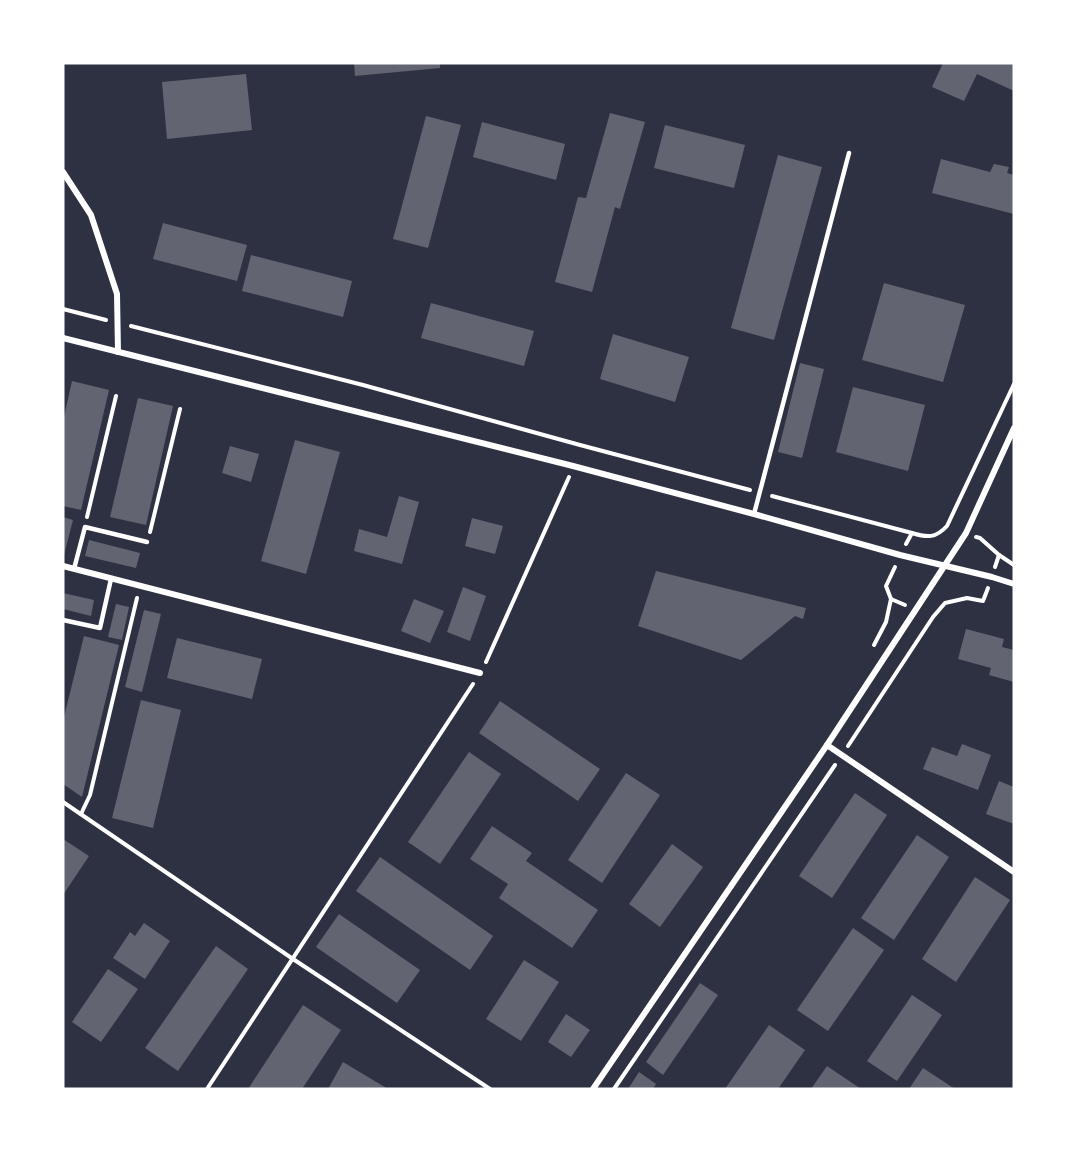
<svg xmlns="http://www.w3.org/2000/svg" width="1077" height="1152" viewBox="0 0 1077 1152" font-family="Jost,sans-serif">
<style>
.building{fill:#626471}
.lines{fill:none;stroke-linecap:round;stroke-linejoin:round}
.path{stroke:#fff;stroke-width:4}
.service{stroke:#fff;stroke-width:4.5}
.minor{stroke:#fff;stroke-width:6}
</style>
<rect width="100%" height="100%" fill="#2d3142"/>
<g class="building">
<polygon points="354,63 440,63 440,68 355,76"/>
<polygon points="943,63 1014,63 1014,91 977,74 964,101 932,87"/>
<polygon points="246,74 252,130 167,139 162,82"/>
<polygon points="610,113 645,122 620,209 615,207 592,292 555,282 578,197 586,198"/>
<polygon points="426,116 461,125 428,248 393,239"/>
<polygon points="482,122 565,144 556,180 473,157"/>
<polygon points="665,125 745,145 734,188 654,168"/>
<polygon points="778,155 822,167 774,340 731,328"/>
<polygon points="941,159 990,172 994,164 1009,167 1007,173 1014,175 1014,214 932,193"/>
<polygon points="163,223 247,245 237,281 153,259"/>
<polygon points="251,255 352,281 343,317 242,291"/>
<polygon points="884,283 965,305 943,382 862,360"/>
<polygon points="431,303 534,331 524,366 421,338"/>
<polygon points="613,334 689,357 675,402 600,379"/>
<polygon points="800,363 824,369 802,458 778,452"/>
<polygon points="72,381 109,390 81,510 63,506 63,421"/>
<polygon points="853,387 925,405 908,471 836,452"/>
<polygon points="138,398 173,406 146,525 110,517"/>
<polygon points="295,440 340,452 306,574 261,561"/>
<polygon points="230,446 259,454 251,482 222,473"/>
<polygon points="399,496 419,502 402,564 354,551 359,529 387,537"/>
<polygon points="63,517 73,520 64,555 63,555"/>
<polygon points="472,518 503,526 495,554 465,546"/>
<polygon points="89,540 140,553 136,568 85,556"/>
<polygon points="656,571 806,608 803,619 795,616 741,660 638,626"/>
<polygon points="463,587 486,596 470,641 447,632"/>
<polygon points="63,593 94,600 91,616 63,609"/>
<polygon points="414,599 444,611 430,643 401,631"/>
<polygon points="116,604 129,607 122,640 108,637"/>
<polygon points="144,610 161,614 142,692 125,687"/>
<polygon points="966,629 1004,639 1002,647 1014,650 1014,682 989,675 991,668 958,659"/>
<polygon points="84,636 119,645 82,797 63,784 63,721"/>
<polygon points="177,638 262,659 252,699 167,678"/>
<polygon points="141,700 181,710 153,828 112,818"/>
<polygon points="500,701 600,769 578,801 479,733"/>
<polygon points="962,744 991,755 978,790 923,769 932,747 957,756"/>
<polygon points="469,752 501,774 440,864 408,842"/>
<polygon points="626,773 660,795 602,883 568,860"/>
<polygon points="999,781 1014,787 1014,824 986,814"/>
<polygon points="855,793 887,815 832,898 799,876"/>
<polygon points="492,826 532,853 526,861 598,910 572,948 499,898 508,884 470,859"/>
<polygon points="917,835 949,857 894,940 861,918"/>
<polygon points="63,839 89,856 63,895"/>
<polygon points="672,844 703,867 660,927 629,904"/>
<polygon points="380,857 493,936 470,970 356,891"/>
<polygon points="975,877 1010,900 956,982 922,959"/>
<polygon points="339,914 420,970 397,1003 316,947"/>
<polygon points="144,923 170,941 145,979 113,958 130,932 135,936"/>
<polygon points="853,928 884,950 828,1031 797,1010"/>
<polygon points="216,946 248,969 178,1071 145,1048"/>
<polygon points="524,960 559,982 521,1041 486,1019"/>
<polygon points="108,969 138,989 101,1042 72,1022"/>
<polygon points="700,983 718,995 663,1075 646,1062"/>
<polygon points="912,995 942,1015 897,1081 867,1061"/>
<polygon points="303,1005 341,1030 302,1089 248,1089"/>
<polygon points="566,1014 590,1030 571,1057 548,1042"/>
<polygon points="769,1025 805,1050 778,1089 725,1089"/>
<polygon points="343,1062 388,1089 328,1089"/>
<polygon points="827,1066 861,1089 811,1089"/>
<polygon points="923,1068 955,1089 909,1089"/>
<polygon points="639,1072 656,1084 653,1089 628,1089"/>
</g>
<g class="lines">
<g class="path">
<polyline points="63,309 106,320"/>
<polyline points="131,326 363,385 580,445 750,490"/>
<polyline points="772,496 912,533"/>
<polyline points="87,517 116,396"/>
<polyline points="150,532 180,409"/>
<polyline points="976,537 980,538 999,555 1014,565"/>
<path d="M 906,544 L 912,533 C 928,538 936,538 947,526 L 1014,384"/>
<polyline points="995,567 999,555"/>
<polyline points="891,599 905,605"/>
<polyline points="874,645 886,622 891,599 886,586 895,567"/>
<polyline points="486,662 569,477"/>
<polyline points="848,746 933,617 945,603 967,598 983,601 988,588"/>
<polyline points="63,802 293,959 490,1089"/>
<polyline points="81,814 90,795 137,598"/>
<polyline points="207,1089 473,684"/>
<polyline points="614,1089 835,765"/>
</g>
<g class="service">
<polyline points="754,514 849,153"/>
<polyline points="74,569 85,527 147,542"/>
<polyline points="63,620 100,628 111,579"/>
</g>
<g class="minor">
<polyline points="63,172 91,215 117,294 118,352"/>
<polyline points="63,338 573,466 754,514 900,555 992,577 1014,584"/>
<polyline points="63,566 480,673"/>
<polyline points="827,745 1014,872"/>
<polyline points="593,1089 827,745 966,533 1014,428"/>
</g>
</g>
<rect width="1077" height="1152" fill="none" stroke="#ffffff" stroke-width="129"/>
</svg>
